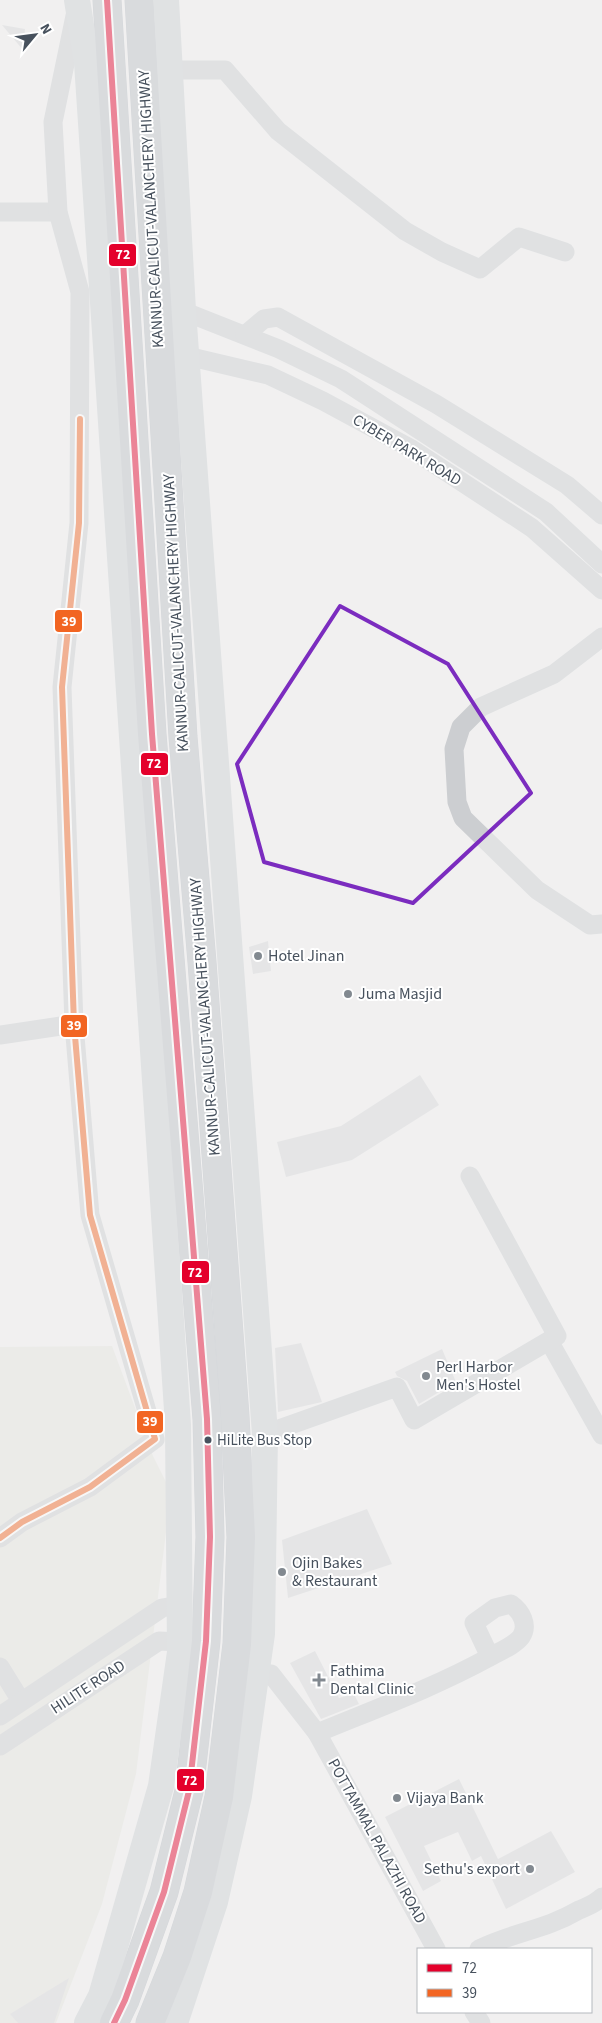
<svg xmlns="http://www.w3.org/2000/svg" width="602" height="2023" viewBox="0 0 602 2023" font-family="'Source Sans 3',sans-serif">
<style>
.commercial{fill:#e5e4de}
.building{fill:#d8d8da}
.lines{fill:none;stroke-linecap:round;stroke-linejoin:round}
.highway-casing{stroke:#b5b9c0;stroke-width:29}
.street{stroke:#ccced1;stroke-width:19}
.secondary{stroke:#ccd0d3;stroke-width:26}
.highway{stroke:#bcc1c6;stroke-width:28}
.bus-1-casing{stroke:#fff;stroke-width:10}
.bus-2-casing{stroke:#fff;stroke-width:10}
.bus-1{stroke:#e4002b;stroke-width:6}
.bus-2{stroke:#f26522;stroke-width:6}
.marked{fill:none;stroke:#7b2cbf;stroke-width:4;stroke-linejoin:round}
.poi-dot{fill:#828990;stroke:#fff;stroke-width:2}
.bus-dot{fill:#47515d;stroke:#fff;stroke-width:2}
.labels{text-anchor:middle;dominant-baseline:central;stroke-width:4;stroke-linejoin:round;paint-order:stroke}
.bus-label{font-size:15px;fill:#47515d;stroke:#fff;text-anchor:start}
.street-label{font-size:16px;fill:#47515d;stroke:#fff}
.poi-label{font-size:16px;fill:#47515d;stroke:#fff;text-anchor:start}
.line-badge{stroke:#fff;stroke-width:2}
.badge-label{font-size:14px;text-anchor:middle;font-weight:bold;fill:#fff}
</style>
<rect width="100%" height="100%" fill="#f1f0f0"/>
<polygon class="commercial" points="112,1346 153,1456 171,1492 136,1774 102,1904 56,2023 0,2023 0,1347"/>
<g class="building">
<polygon points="2,25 25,29 23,50"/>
<polygon points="268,941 271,971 253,974 249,947"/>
<polygon points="420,1075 439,1105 352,1160 286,1177 277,1142 341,1126"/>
<polygon points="301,1343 322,1402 278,1412 275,1348"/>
<polygon points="442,1349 456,1382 419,1404 407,1381 397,1376 395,1372"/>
<polygon points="367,1509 392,1564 288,1598 282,1540"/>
<polygon points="315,1651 339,1698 354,1694 359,1704 321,1719 290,1663"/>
<polygon points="459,1779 498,1859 551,1831 575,1872 506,1909 481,1856 472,1861 458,1832 424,1846 441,1881 423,1891 385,1817"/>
<polygon points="69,1978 54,2023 18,2023 10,2014"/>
</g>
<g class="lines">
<g class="highway-casing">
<g id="highway">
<polyline points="107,0 152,734 207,1419 210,1537 206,1641 189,1791 164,1892 125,2000 114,2023"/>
<polyline points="139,0 183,737 202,962 235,1416 241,1537 237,1644 219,1797 198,1892 177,1957 150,2023"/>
</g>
</g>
<g class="street">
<polyline points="171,70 225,70 278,131 405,231 442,252 480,269 519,237 565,252"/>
<polyline points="0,212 58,212"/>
<polyline points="183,311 279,349 341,379 546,512 602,564"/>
<polyline points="245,335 264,319 278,317 436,404 567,485 602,515"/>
<polyline points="187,356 268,375 323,401 410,448 532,528 602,590"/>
<polyline points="602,637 554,674 481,707 461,727 454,749 457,802 463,818 537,890 590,925 602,924"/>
<polyline points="0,1035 74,1024"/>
<polyline points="549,1341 602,1435"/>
<polyline points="265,1434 397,1387 414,1420 557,1336 470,1176"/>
<polyline points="0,1538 22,1522 90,1487 155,1439 90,1215 74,1024 62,687 79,523 80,292 58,212 53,122 75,16"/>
<polyline points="0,1667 21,1701"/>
<polyline points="256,1676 271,1674 317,1733 436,1949"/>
<polyline points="0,1716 162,1608 180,1605"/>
<path d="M 317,1733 C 375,1709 433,1688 488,1658 C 498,1652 514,1646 521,1637 C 529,1625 521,1611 511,1604 L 495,1608 L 474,1623 L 490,1657"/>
<polyline points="0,1746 159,1641 180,1642"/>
<path d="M 479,1949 C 513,1932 545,1930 579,1910 C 588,1906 595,1904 602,1897"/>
<polyline points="474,2012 481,2023"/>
</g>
<g class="secondary">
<polyline points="77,0 87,63 178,1425 180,1652 161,1786 101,1996 87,2023"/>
<polyline points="166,0 183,311 265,1434 262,1634 239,1796 215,1902 175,2023"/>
</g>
<use href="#highway" class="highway"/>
<g class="bus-1-casing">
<polyline id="bus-1" points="107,0 152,734 207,1419 210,1537 206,1641 189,1791 164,1892 125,2000 114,2023"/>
</g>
<g class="bus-2-casing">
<polyline id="bus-2" points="0,1538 22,1522 90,1487 155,1439 90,1215 74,1024 62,687 79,523 80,419"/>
</g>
<use href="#bus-1" class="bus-1"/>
<use href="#bus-2" class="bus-2"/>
</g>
<path d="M0 0H602V2023H0ZM 340,606 L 448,664 L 531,793 L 413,903 L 264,862 L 237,764 Z" fill="#f1f0f0" fill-opacity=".55" fill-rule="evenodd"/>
<path class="marked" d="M 340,606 L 448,664 L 531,793 L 413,903 L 264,862 L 237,764 Z"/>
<g class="poi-dot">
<circle cx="258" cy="956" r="5"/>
<circle cx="348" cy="994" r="5"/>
<circle cx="426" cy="1376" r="5"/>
<circle cx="282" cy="1572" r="5"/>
<path d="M316.5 1672.5h5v5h5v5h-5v5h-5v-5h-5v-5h5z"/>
<circle cx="397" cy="1798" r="5"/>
<circle cx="530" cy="1869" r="5"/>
</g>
<circle class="bus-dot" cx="208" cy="1440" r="4.5"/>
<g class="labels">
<g class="bus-label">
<text x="217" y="1440">HiLite Bus Stop</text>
</g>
<g class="street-label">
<text transform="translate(151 209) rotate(-93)">KANNUR-CALICUT-VALANCHERY HIGHWAY</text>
<text transform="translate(407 450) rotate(31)">CYBER PARK ROAD</text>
<text transform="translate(176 613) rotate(-93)">KANNUR-CALICUT-VALANCHERY HIGHWAY</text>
<text transform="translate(205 1017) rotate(-94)">KANNUR-CALICUT-VALANCHERY HIGHWAY</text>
<text transform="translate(88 1687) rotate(-33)">HILITE ROAD</text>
<text transform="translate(377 1841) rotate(61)">POTTAMMAL PALAZHI ROAD</text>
</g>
<g class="poi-label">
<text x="268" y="956">Hotel Jinan</text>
<text x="358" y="994">Juma Masjid</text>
<text x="436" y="1367">Perl Harbor<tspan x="436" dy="18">Men's Hostel</tspan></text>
<text x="292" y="1563">Ojin Bakes<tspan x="292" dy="18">&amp; Restaurant</tspan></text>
<text x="330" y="1671">Fathima<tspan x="330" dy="18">Dental Clinic</tspan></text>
<text x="407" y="1798">Vijaya Bank</text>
<text x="520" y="1869" text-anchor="end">Sethu's export</text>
</g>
</g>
<g class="line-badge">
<rect x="108" y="243" width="29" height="24" rx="5" fill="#e4002b"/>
<rect x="54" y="609" width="29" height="24" rx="5" fill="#f26522"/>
<rect x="140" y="752" width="29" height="24" rx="5" fill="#e4002b"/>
<rect x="60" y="1014" width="28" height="24" rx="5" fill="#f26522"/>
<rect x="181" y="1260" width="29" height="24" rx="5" fill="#e4002b"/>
<rect x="136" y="1410" width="28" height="24" rx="5" fill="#f26522"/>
<rect x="176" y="1768" width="29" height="24" rx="5" fill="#e4002b"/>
</g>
<g class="badge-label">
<text x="123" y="259">72</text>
<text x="69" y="626">39</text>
<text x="154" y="768">72</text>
<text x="74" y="1030">39</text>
<text x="195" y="1277">72</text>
<text x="150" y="1426">39</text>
<text x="190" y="1785">72</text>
</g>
<rect x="417" y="1948" width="175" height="65" fill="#ffffff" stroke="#b5b9be"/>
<rect x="427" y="1964" width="25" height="8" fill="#e4002b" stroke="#b5b9be"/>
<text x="462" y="1973" font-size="15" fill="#47515d">72</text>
<rect x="427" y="1989" width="25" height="8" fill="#f26522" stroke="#b5b9be"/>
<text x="462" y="1998" font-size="15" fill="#47515d">39</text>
<g transform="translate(35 35) rotate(61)" stroke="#ffffff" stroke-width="4" paint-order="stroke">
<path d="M0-4L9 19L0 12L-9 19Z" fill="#47515d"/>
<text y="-8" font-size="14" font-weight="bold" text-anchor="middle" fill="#47515d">N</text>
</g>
</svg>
